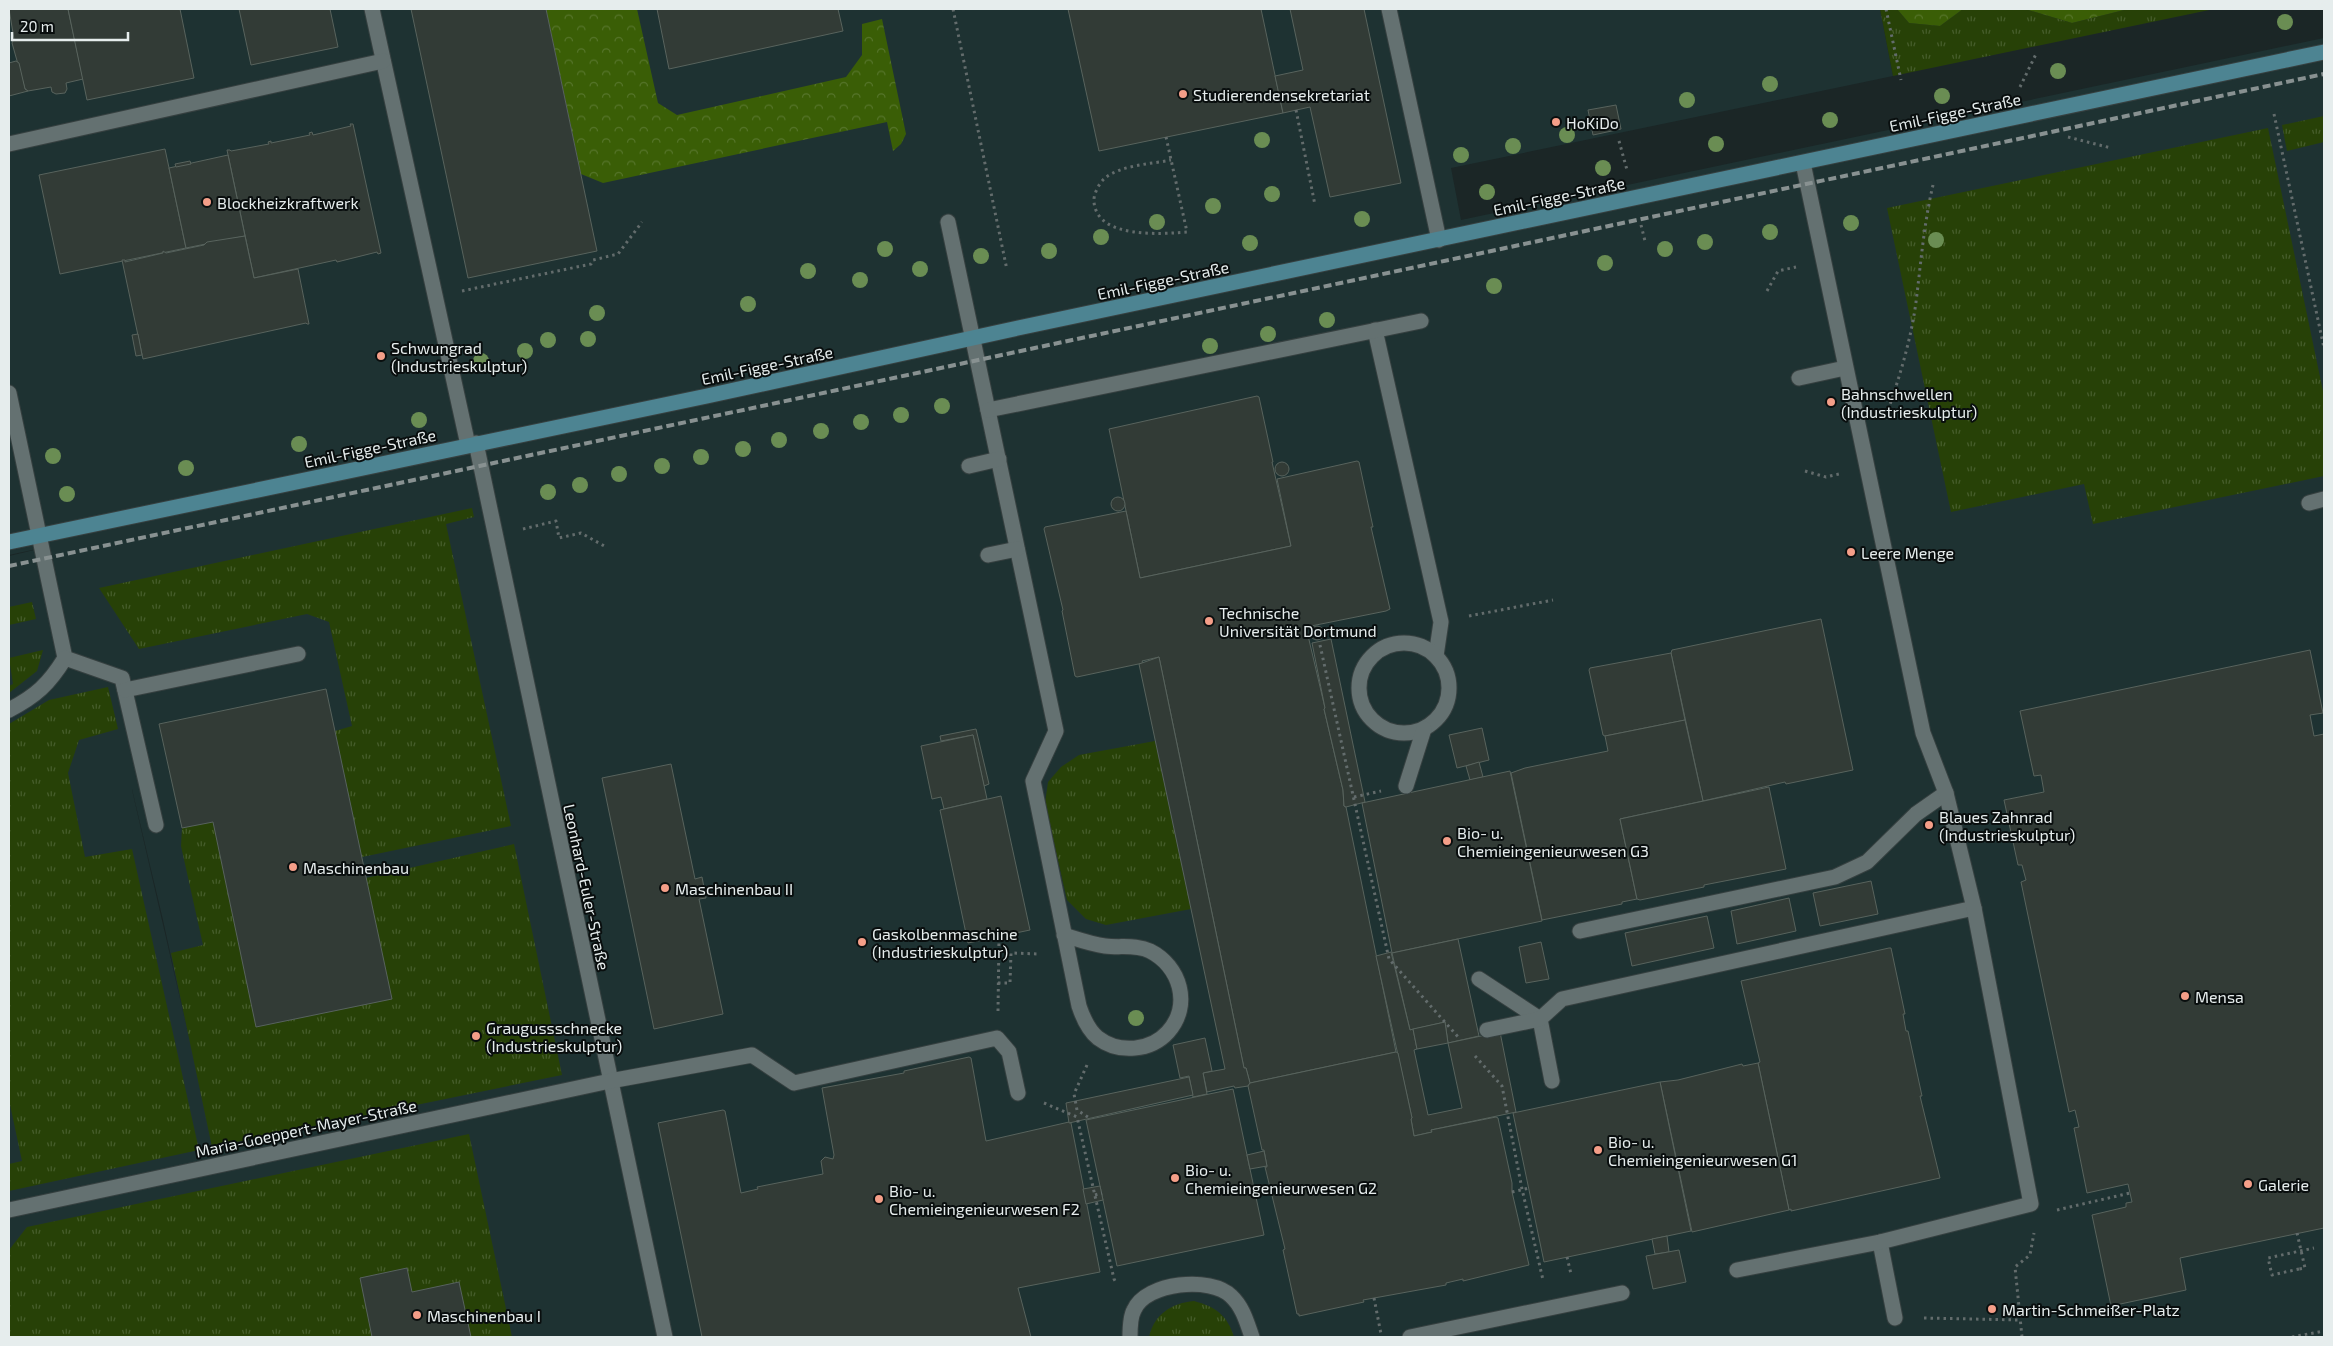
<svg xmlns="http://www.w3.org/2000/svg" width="2333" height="1346" viewBox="0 0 2333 1346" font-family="'Exo 2',sans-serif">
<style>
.built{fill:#1e3232;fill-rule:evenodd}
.grass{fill:url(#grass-tufts)}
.forest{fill:url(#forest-crowns)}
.building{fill:#323b36;stroke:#58635d}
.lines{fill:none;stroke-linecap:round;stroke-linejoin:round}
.lane-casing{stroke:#364040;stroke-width:17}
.secondary-casing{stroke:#364040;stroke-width:17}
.path{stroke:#636c6c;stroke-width:3;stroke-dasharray:2.5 4;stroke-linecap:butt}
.lane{stroke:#647171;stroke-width:15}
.secondary{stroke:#4d8492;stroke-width:15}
.rail{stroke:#889191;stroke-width:4;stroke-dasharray:8 4;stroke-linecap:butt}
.path-bridge{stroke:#636c6c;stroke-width:3;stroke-dasharray:2.5 4;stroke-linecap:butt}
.tree{fill:#6a8d53}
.poi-dot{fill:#f49e88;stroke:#090e0e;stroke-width:2}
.labels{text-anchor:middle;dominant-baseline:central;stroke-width:4;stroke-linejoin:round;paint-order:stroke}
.poi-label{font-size:16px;fill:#e6eded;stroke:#090e0e;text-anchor:start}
.street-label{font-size:16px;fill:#e6eded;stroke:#090e0e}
</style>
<defs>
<pattern id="grass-tufts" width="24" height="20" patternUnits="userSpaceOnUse" patternTransform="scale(1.25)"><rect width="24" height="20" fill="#274107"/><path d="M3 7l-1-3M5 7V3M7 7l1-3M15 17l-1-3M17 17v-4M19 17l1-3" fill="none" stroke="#465d2b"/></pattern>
<pattern id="forest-crowns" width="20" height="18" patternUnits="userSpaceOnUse" patternTransform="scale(1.25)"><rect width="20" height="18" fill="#3a5e06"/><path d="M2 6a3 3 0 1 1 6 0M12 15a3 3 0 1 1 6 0" fill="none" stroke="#56752b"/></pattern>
</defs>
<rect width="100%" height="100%" fill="#1b2626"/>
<path class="built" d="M 9,9 L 1880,9 L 1893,76 L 1451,168 L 1461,220 L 2324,38 L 2324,1337 L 9,1337 L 9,556 L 51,546 L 9,555 ZM 132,789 L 163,920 L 187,1029 L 132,790 Z"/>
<g class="grass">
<polygon points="1880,9 1897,9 1909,23 1940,26 1963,9 2025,9 2072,23 2128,9 2214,9 1893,76"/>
<polygon points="2324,116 2324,142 2287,151 2282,125"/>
<polygon points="2268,128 2324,396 2324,476 2093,524 2084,484 1951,512 1887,208"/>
<polygon points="472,508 474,517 446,524 511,826 362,857 335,731 352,726 329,622 307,614 139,649 99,588"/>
<polygon points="32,602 36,619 9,625 9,607"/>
<polygon points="43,650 37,671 9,693 9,686 13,684 9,658"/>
<polygon points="108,687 118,729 79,740 68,773 85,857 132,849 199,1150 9,1191 9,1164 22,1161 9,1100 9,724 49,700"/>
<polygon points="1155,741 1191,909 1106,925 1086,919 1067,900 1045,803 1048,782 1061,767 1079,755"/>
<polygon points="213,822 257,1027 391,999 366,878 514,844 562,1075 212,1147 171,953 203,945 181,846 182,828"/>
<polygon points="469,1134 512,1337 471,1337 459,1282 412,1292 406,1268 360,1278 372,1337 9,1337 9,1250 27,1227"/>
<path d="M 1194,1301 C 1216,1307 1227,1315 1234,1337 L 1149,1337 C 1154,1314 1172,1303 1194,1301 Z"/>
</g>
<g class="forest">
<polygon points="546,9 637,9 658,103 677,115 846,77 862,55 862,24 882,19 906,134 901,144 893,151 887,122 603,183 581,174"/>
<polygon points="1897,9 1963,9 1940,26 1909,23"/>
<polygon points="2025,9 2128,9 2072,23"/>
</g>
<g class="building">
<polygon points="9,9 68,9 83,79 66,83 67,89 65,93 56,94 52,92 51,87 28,91 25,89 12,43 14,39"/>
<polygon points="68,9 180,9 194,78 87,100"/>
<polygon points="239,9 330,9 338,47 251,65"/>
<polygon points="411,9 546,9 597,251 468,278"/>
<polygon points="657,9 838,9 843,31 669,69"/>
<polygon points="1068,9 1261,9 1283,113 1099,151"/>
<polygon points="1290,9 1364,9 1401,183 1330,197 1310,107 1283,113 1275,76 1303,70"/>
<polygon points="16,61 19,63 25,89 28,91 9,96 9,63"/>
<polygon points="1616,105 1621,129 1593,135 1588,110"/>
<polygon points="350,124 353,124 381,253 378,254 377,252 337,262 336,260 254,278 227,150 230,150 231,151 269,144 268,142 271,141 271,143 310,135 309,133 312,132 313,135 351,126"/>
<polygon points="165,149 186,248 60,274 39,175"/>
<polygon points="228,155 245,236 186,248 169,168"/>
<polygon points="190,161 191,164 176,167 175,164"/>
<polygon points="245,236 254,278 298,269 309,324 307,324 306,323 143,359 122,260 125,260 125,262 163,253 163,251 166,253 204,245 207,242"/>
<polygon points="138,334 142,355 136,356 132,335"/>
<polygon points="1257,396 1259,397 1273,462 1272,462 1291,546 1140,578 1109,429"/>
<polygon points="1357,461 1359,462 1373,527 1371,527 1390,609 1386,611 1306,627 1325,708 1324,709 1343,790 1344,806 1346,807 1396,1052 1250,1083 1246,1068 1244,1068 1159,657 1142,661 1143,663 1077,677 1075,676 1062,611 1063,610 1044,529 1045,527 1126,511 1140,578 1291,546 1277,479"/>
<circle cx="1282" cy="469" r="7"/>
<circle cx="1118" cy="504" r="7"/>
<polygon points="1821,619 1853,770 1786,784 1785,782 1703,801 1671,653 1672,650"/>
<circle cx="1317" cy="633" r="7"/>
<polygon points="1331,639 1365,802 1346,807 1344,806 1343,790 1324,709 1325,708 1312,643"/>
<polygon points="2310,650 2323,713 2310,715 2314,736 2324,734 2324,1228 2180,1258 2186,1290 2111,1306 2092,1215 2126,1207 2126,1203 2132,1202 2128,1184 2087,1193 2074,1128 2079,1127 2075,1110 2069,1112 2021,882 2026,880 2022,865 2018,865 2004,800 2044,792 2041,775 2034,776 2020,711"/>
<polygon points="1671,653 1685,720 1605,736 1603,735 1589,670 1590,668"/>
<polygon points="1159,657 1244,1068 1246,1068 1250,1083 1248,1086 1235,1088 1234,1086 1207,1092 1203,1073 1225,1069 1139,664"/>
<polygon points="326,689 392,999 256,1027 213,822 182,828 159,724"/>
<polygon points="1685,720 1703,801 1620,819 1637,899 1622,902 1622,904 1542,920 1511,773 1525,768 1608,751 1605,736"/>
<polygon points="1482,728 1489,760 1457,768 1449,735"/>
<polygon points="976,729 989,784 984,786 973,735 941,741 940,736"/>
<polygon points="973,735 987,799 944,809 941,797 932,799 921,746"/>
<polygon points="1479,762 1483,777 1470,780 1466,766"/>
<polygon points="671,764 695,879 702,877 706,898 699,899 723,1014 654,1029 602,778"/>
<polygon points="1510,771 1542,921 1392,953 1362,803"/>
<polygon points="1769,787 1786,869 1704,885 1704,887 1640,900 1637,899 1620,819"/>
<polygon points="1001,796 1030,930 968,943 940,810"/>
<polygon points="1871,881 1878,914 1820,926 1813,893"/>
<polygon points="1789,898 1796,931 1737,944 1731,911"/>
<polygon points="1707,916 1714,948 1632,966 1625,933"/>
<polygon points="1458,939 1479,1036 1448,1043 1445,1022 1410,1030 1392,953"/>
<polygon points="1541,942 1549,979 1526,983 1519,947"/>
<polygon points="1889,948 1891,948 1905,1014 1903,1014 1906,1031 1908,1031 1922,1096 1920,1096 1940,1178 1791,1211 1791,1209 1789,1210 1758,1063 1760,1062 1741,981"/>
<polygon points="1391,952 1410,1030 1413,1029 1417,1049 1414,1050 1428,1115 1462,1108 1448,1043 1500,1032 1516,1112 1431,1130 1432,1132 1414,1136 1411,1119 1412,1118 1376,956"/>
<polygon points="1445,1022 1448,1043 1417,1049 1413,1029"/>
<polygon points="1205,1038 1212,1071 1203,1073 1207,1094 1193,1097 1189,1076 1180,1078 1173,1045"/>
<polygon points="1396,1052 1398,1053 1412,1118 1411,1119 1414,1136 1432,1132 1431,1130 1496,1117 1498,1118 1512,1183 1512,1192 1529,1265 1463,1281 1463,1279 1446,1283 1446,1285 1363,1300 1364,1302 1299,1316 1299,1314 1297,1314 1283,1250 1285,1249 1265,1167 1267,1167 1264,1150 1262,1150 1248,1086 1250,1083"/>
<polygon points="969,1057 971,1058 986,1141 1069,1122 1071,1123 1100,1272 1018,1288 1031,1337 702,1337 658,1123 723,1110 725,1111 741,1193 758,1189 757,1187 823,1174 821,1161 825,1157 833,1159 834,1155 822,1088 904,1073 904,1071"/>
<polygon points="1758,1063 1789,1210 1692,1232 1660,1082 1678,1080 1742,1064 1743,1066"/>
<polygon points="1189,1077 1193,1095 1069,1123 1066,1103"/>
<polygon points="1660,1082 1691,1231 1544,1262 1513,1113"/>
<polygon points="1233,1089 1264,1235 1117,1266 1086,1120"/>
<polygon points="1264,1151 1267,1166 1250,1169 1247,1155"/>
<polygon points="1100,1186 1103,1200 1086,1204 1083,1189"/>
<polygon points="1667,1236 1669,1252 1655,1254 1652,1239"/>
<polygon points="1679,1250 1686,1282 1653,1289 1646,1256"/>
<polygon points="407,1268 412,1292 459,1282 471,1337 372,1337 360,1278"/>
</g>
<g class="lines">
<g class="lane-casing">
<g id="lane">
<polyline points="372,9 468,445"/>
<polyline points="1389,9 1439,240"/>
<polyline points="9,144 383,61"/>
<path d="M 948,222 L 1056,731 L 1033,781 L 1079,1006 C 1083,1018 1088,1030 1098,1038 C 1119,1054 1151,1051 1168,1032 C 1192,1005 1180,966 1150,951 C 1136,944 1120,948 1105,946 C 1091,944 1077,939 1064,935"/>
<polyline points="1375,330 1441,622 1436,656"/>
<polyline points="1799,378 1845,368"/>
<polyline points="9,393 65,658 122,678 156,825"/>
<polyline points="988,410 1421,321"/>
<polyline points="476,443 665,1337"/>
<polyline points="969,466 999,459"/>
<polyline points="2309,503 2324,499"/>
<polyline points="988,555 1017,549"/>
<circle cx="1404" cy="688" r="45"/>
<polyline points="125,690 298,654"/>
<path d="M 9,710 C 36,696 49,684 65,658"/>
<polyline points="1406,786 1424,729"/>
<polyline points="1580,931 1835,877 1867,862 1916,814 1946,793"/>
<polyline points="1479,979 1540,1019 1552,1081"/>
<polyline points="1487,1030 1540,1019 1562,999 1974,908"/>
<polyline points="9,1210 610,1081 752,1055 794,1083 997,1038 1009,1052 1018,1093"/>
<polyline points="1880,1242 1895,1318"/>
<polyline points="1737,1270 1880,1242 2031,1204 1974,908 1946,793 1923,733 1803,163"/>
<path d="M 1130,1337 C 1130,1330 1130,1317 1134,1310 C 1146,1282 1211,1276 1231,1296 C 1243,1307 1247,1323 1252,1337"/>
<polyline points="1410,1337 1622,1293"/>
</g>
</g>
<g class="secondary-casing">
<polyline id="secondary" points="9,542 707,396 1018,328 2324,52"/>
</g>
<g class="path">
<polyline points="953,9 1007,270"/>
<polyline points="1886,9 1901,80"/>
<polyline points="2020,87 2037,52"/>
<polyline points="1296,110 1315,205"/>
<polyline points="2274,114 2324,348"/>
<path d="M 1166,137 L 1187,232 C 1161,234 1097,239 1094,202 C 1093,195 1099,183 1105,178 C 1121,165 1151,164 1171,160"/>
<polyline points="2068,137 2111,148"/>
<polyline points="1619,141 1627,170"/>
<polyline points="1641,225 1645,241"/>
<polyline points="462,291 591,264 593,260 618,254 642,222"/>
<polyline points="1767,291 1778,271 1796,267"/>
<path d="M 1886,416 C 1899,379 1911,340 1916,302 C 1921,262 1924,223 1933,185"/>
<polyline points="1805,471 1826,477 1839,474"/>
<polyline points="523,529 556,521 559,538 581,533 606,547"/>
<polyline points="1469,616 1553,600"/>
<polyline points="1320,645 1389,959 1459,1038"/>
<polyline points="1354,797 1381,791"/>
<polyline points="998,983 1010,983 1011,953 1040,954"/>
<polyline points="998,1011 999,937"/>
<polyline points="1475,1056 1502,1086 1522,1189 1543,1280"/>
<polyline points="1087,1065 1074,1094 1077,1110 1091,1119"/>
<polyline points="1044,1103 1077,1117 1114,1279 1117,1284"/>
<polyline points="1512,1192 1529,1188"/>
<polyline points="1095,1195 1102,1193"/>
<polyline points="2057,1210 2130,1193"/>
<polyline points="1567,1257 1571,1274"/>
<polyline points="2299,1269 2272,1275 2268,1258 2314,1248"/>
<polyline points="1374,1298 1381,1334"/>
<polyline points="1924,1318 2020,1320"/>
<polyline points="2022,1337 2015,1267 2030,1255 2034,1233"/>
<polyline points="2292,1337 2324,1331"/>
</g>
<use href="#lane" class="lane"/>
<use href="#secondary" class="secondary"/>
<polyline class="rail" points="9,566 2324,74"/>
<polyline class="path-bridge" points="2297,1233 2305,1268 2299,1269"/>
</g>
<g class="tree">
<circle cx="2285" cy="22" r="8"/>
<circle cx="2058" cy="71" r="8"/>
<circle cx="1770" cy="84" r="8"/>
<circle cx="1942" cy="96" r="8"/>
<circle cx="1687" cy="100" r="8"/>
<circle cx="1830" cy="120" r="8"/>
<circle cx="1567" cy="135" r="8"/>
<circle cx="1262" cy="140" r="8"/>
<circle cx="1716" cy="144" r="8"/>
<circle cx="1513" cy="146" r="8"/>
<circle cx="1461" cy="155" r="8"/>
<circle cx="1603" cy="168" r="8"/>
<circle cx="1487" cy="192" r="8"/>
<circle cx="1272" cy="194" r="8"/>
<circle cx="1213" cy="206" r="8"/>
<circle cx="1362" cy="219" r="8"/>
<circle cx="1157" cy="222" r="8"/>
<circle cx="1851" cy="223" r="8"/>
<circle cx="1770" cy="232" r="8"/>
<circle cx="1101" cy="237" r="8"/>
<circle cx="1936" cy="240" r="8"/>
<circle cx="1705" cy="242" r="8"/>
<circle cx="1250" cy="243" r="8"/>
<circle cx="885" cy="249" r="8"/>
<circle cx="1665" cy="249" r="8"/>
<circle cx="1049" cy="251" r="8"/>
<circle cx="981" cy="256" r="8"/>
<circle cx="1605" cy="263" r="8"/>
<circle cx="920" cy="269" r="8"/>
<circle cx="808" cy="271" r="8"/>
<circle cx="860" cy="280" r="8"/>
<circle cx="1494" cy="286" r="8"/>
<circle cx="748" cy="304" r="8"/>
<circle cx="597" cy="313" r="8"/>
<circle cx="1327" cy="320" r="8"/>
<circle cx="1268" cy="334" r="8"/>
<circle cx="588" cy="339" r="8"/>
<circle cx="548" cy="340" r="8"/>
<circle cx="1210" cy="346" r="8"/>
<circle cx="525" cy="351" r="8"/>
<circle cx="481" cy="361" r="8"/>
<circle cx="942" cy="406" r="8"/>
<circle cx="901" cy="415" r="8"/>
<circle cx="419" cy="420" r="8"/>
<circle cx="861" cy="422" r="8"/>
<circle cx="821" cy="431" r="8"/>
<circle cx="779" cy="440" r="8"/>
<circle cx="299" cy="444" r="8"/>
<circle cx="743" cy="449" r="8"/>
<circle cx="53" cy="456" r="8"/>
<circle cx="701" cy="457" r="8"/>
<circle cx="662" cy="466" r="8"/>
<circle cx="186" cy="468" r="8"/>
<circle cx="619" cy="474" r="8"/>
<circle cx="580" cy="485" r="8"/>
<circle cx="548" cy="492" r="8"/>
<circle cx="67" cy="494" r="8"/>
<circle cx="1136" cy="1018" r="8"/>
</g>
<g class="poi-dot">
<circle cx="1183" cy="94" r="5"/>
<circle cx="1556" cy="122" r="5"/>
<circle cx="207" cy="202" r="5"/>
<circle cx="381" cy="356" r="5"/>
<circle cx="1831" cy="402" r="5"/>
<circle cx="1851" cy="552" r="5"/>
<circle cx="1209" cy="621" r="5"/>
<circle cx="1929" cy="825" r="5"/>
<circle cx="1447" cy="841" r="5"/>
<circle cx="293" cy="867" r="5"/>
<circle cx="665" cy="888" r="5"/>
<circle cx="862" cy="942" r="5"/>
<circle cx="2185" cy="996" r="5"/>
<circle cx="476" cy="1036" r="5"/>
<circle cx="1598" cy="1150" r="5"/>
<circle cx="1175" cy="1178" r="5"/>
<circle cx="2248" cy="1184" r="5"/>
<circle cx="879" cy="1199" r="5"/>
<circle cx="1992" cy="1309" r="5"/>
<circle cx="417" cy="1315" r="5"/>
</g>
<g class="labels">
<g class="poi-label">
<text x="1193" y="94">Studierendensekretariat</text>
<text x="1566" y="122">HoKiDo</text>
<text x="217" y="202">Blockheizkraftwerk</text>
<text x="391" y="347">Schwungrad<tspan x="391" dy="18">(Industrieskulptur)</tspan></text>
<text x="1841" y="393">Bahnschwellen<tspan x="1841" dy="18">(Industrieskulptur)</tspan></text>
<text x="1861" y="552">Leere Menge</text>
<text x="1219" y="612">Technische<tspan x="1219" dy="18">Universität Dortmund</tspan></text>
<text x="1939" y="816">Blaues Zahnrad<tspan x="1939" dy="18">(Industrieskulptur)</tspan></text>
<text x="1457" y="832">Bio- u.<tspan x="1457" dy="18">Chemieingenieurwesen G3</tspan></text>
<text x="303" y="867">Maschinenbau</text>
<text x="675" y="888">Maschinenbau II</text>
<text x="872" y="933">Gaskolbenmaschine<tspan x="872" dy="18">(Industrieskulptur)</tspan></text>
<text x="2195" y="996">Mensa</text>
<text x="486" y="1027">Graugussschnecke<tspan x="486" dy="18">(Industrieskulptur)</tspan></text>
<text x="1608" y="1141">Bio- u.<tspan x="1608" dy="18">Chemieingenieurwesen G1</tspan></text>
<text x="1185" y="1169">Bio- u.<tspan x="1185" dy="18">Chemieingenieurwesen G2</tspan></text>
<text x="2258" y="1184">Galerie</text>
<text x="889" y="1190">Bio- u.<tspan x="889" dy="18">Chemieingenieurwesen F2</tspan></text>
<text x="2002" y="1309">Martin-Schmeißer-Platz</text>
<text x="427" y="1315">Maschinenbau I</text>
</g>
<g class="street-label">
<text transform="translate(1955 112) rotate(-12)">Emil-Figge-Straße</text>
<text transform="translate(1559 196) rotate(-12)">Emil-Figge-Straße</text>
<text transform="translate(1163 280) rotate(-12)">Emil-Figge-Straße</text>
<text transform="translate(767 365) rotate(-12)">Emil-Figge-Straße</text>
<text transform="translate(370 448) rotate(-12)">Emil-Figge-Straße</text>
<text transform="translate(587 887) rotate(78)">Leonhard-Euler-Straße</text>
<text transform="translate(306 1128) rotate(-12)">Maria-Goeppert-Mayer-Straße</text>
</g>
</g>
<rect width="2333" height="1346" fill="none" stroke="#e6eded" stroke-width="20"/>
<path d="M12 32v8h116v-8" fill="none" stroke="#e6eded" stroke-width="2.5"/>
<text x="20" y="32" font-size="15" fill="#e6eded" stroke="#090e0e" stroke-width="4" paint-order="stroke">20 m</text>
</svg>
